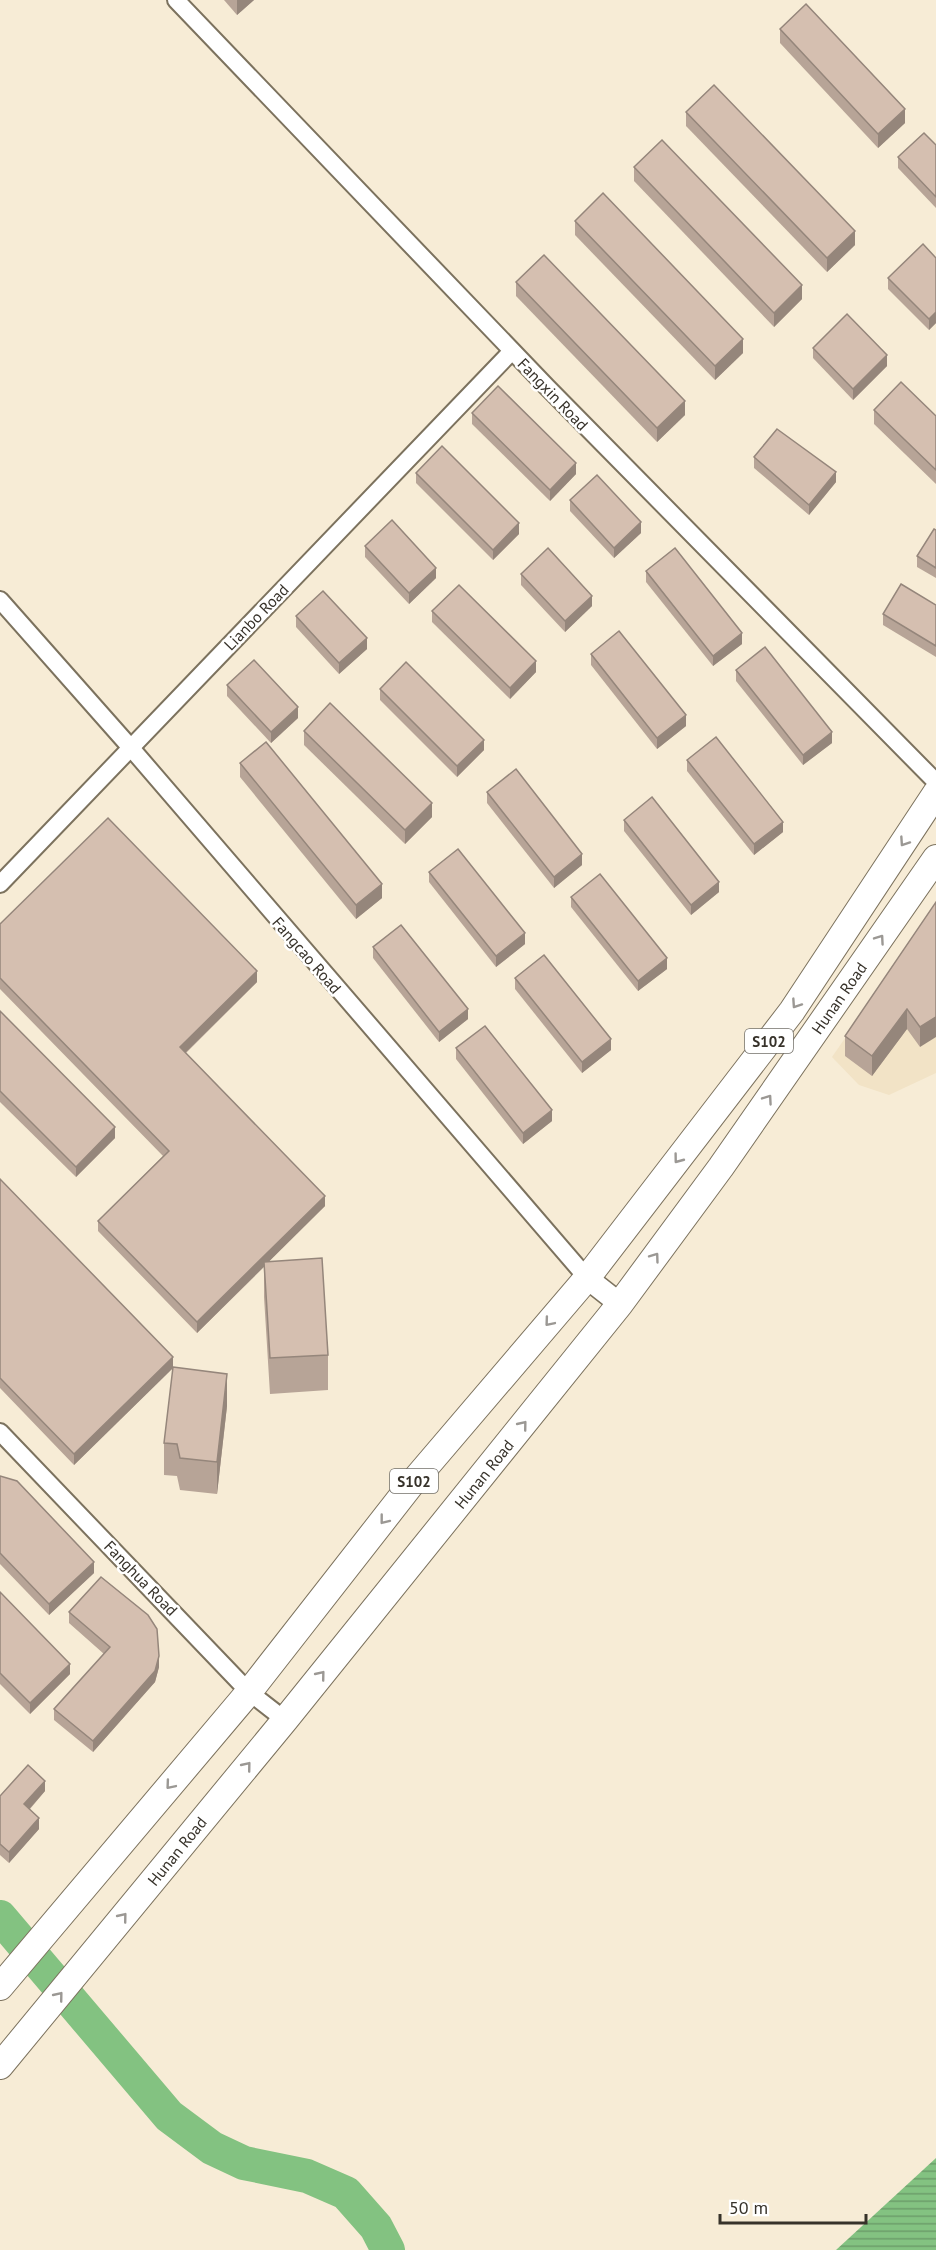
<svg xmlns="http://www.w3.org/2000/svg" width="936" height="2250" viewBox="0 0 936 2250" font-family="'PT Sans',sans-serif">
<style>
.built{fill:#f2e3c6}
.water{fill:url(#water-rules)}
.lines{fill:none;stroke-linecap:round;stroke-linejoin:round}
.river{stroke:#83c281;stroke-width:34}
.minor-casing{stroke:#7c725e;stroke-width:20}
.tertiary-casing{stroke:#7c725e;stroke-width:24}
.primary-casing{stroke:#7c725e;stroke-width:28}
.minor{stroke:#fff;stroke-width:16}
.tertiary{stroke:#fff;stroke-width:21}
.primary{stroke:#fff;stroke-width:26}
.wall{fill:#b7a497}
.shaded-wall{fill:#95867b}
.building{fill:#d5bfb0;stroke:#95867b;stroke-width:1.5}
.oneway{stroke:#9b9894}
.labels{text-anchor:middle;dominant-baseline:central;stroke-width:5;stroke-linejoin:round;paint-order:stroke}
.shield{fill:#fff;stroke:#73706a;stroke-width:1.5}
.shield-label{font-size:15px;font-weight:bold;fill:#37322a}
.street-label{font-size:16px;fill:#37322a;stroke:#fff}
</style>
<defs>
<pattern id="water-rules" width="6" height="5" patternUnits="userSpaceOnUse" patternTransform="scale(1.5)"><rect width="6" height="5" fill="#83c281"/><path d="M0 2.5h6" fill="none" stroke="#6c9e6a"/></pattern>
</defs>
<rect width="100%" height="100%" fill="#f7ecd6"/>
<polygon class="built" points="936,907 936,1073 889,1095 859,1085 832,1057"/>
<polygon class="water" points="936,2158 936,2250 836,2250"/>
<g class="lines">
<polyline class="river" points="0,1917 169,2116 212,2148 244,2163 307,2176 346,2193 376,2227 388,2250"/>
<g class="minor-casing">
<g id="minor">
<polyline points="176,0 547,387 936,782"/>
<polyline points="0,600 131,748 587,1278"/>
<polyline points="0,884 512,351"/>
<polyline points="0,1432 249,1692 285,1720"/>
</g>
</g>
<g class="tertiary-casing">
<polyline id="tertiary" points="587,1278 620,1304"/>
</g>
<g class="primary-casing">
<g id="primary">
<polyline points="0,1987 249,1692 413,1482 587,1278 792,1011 936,793"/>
<polyline points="0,2066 285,1720 620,1304 721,1167 936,858"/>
</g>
</g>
<use href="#minor" class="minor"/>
<use href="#tertiary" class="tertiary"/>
<use href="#primary" class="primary"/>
</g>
<g class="wall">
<polygon points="224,0 254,0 237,15"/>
<polygon points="780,29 905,123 878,148 780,43"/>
<polygon points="686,112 855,245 827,272 686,126"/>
<polygon points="936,145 936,208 898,168 898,157"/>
<polygon points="634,167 802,299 774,327 634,181"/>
<polygon points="575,221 743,353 715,380 575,235"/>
<polygon points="936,258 936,323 929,330 888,289 888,278"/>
<polygon points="516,282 685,415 657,442 516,296"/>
<polygon points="813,348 887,366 853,400 813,358"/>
<polygon points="874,410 936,416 936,484 874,424"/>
<polygon points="472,413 576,474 550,501 472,424"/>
<polygon points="754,457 836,482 809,515 754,468"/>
<polygon points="416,473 519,534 493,560 416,483"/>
<polygon points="570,500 641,533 614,558 570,511"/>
<polygon points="936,530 936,578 917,567 917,556"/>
<polygon points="365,546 436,578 409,604 365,557"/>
<polygon points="646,571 742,644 713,666 646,582"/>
<polygon points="521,574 592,606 565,632 521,585"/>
<polygon points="936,605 936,657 883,625 883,614"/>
<polygon points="432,611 536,672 510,699 432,622"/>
<polygon points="296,616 367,649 339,674 296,627"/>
<polygon points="591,654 686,726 657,749 591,665"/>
<polygon points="736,670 832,743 803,765 736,681"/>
<polygon points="227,685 298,718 271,743 227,696"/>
<polygon points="380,689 484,750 457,777 380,700"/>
<polygon points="304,731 432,817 405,844 304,745"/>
<polygon points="687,760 783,832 754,855 687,771"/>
<polygon points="240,763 382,898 356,919 240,777"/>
<polygon points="487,792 582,865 554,888 487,803"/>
<polygon points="624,820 719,892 691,915 624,831"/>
<polygon points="429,872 525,944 496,967 429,882"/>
<polygon points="571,897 667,969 638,991 571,907"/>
<polygon points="936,902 920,1047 907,1029 872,1076 845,1056 845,1036"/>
<polygon points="0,924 257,982 186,1053 325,1206 269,1261 328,1355 328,1390 270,1394 264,1297 264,1267 197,1333 98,1231 98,1221 163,1156 0,989"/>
<polygon points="373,947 468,1019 439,1042 373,958"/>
<polygon points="515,978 611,1050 582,1073 515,989"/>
<polygon points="0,1011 115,1138 76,1177 0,1102"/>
<polygon points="456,1048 552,1121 523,1144 456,1059"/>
<polygon points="0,1179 173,1367 227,1406 217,1494 180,1490 177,1476 164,1475 164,1443 173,1368 74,1465 0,1388"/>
<polygon points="0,1476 94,1573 49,1615 0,1564"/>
<polygon points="0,1592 70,1674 30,1714 0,1684"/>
<polygon points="69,1612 159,1667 155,1682 93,1752 54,1720 54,1709 104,1654 69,1623"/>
<polygon points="45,1791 30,1809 39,1829 9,1863 0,1855 0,1796"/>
</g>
<g class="shaded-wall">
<polygon points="237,0 254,0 237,15"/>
<polygon points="905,109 905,123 878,148 878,134"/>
<polygon points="855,231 855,245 827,272 827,258"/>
<polygon points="802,285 802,299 774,327 774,313"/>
<polygon points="936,312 936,323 929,330 929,319"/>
<polygon points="743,339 743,353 715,380 715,366"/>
<polygon points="887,355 887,366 853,400 853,389"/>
<polygon points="685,401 685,415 657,442 657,428"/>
<polygon points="576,463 576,474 550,501 550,490"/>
<polygon points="836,472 836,482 809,515 809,505"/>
<polygon points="641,522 641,533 614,558 614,548"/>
<polygon points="519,523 519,534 493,560 493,550"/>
<polygon points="436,568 436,578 409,604 409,593"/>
<polygon points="592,596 592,606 565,632 565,621"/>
<polygon points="742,633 742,644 713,666 713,656"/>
<polygon points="367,638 367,649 339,674 339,663"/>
<polygon points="536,661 536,672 510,699 510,688"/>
<polygon points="298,707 298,718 271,743 271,732"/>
<polygon points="686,715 686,726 657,749 657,738"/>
<polygon points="832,732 832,743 803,765 803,755"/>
<polygon points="484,740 484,750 457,777 457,766"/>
<polygon points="432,803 432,817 405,844 405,830"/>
<polygon points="783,822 783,832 754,855 754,844"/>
<polygon points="582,854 582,865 554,888 554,877"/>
<polygon points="719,882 719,892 691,915 691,905"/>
<polygon points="382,884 382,898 356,919 356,905"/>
<polygon points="525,933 525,944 496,967 496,956"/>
<polygon points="667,958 667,969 638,991 638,981"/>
<polygon points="257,971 257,982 180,1058 180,1047"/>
<polygon points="468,1009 468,1019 439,1042 439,1032"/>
<polygon points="907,1009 907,1029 872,1076 872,1056"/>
<polygon points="936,1017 936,1037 920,1047 920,1027"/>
<polygon points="611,1039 611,1050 582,1073 582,1062"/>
<polygon points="552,1110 552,1121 523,1144 523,1133"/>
<polygon points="115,1127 115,1138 76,1177 76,1167"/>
<polygon points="325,1196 325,1206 197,1333 197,1322"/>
<polygon points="173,1357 173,1368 74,1465 74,1454"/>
<polygon points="227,1374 227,1406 217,1494 217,1462"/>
<polygon points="94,1562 94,1573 49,1615 49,1604"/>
<polygon points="159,1656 159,1667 155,1682 93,1752 93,1741"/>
<polygon points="70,1664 70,1674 30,1714 30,1703"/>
<polygon points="45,1781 45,1791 24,1815 24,1804"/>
<polygon points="39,1818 39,1829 9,1863 9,1852"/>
</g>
<g class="building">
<polygon points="806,4 905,109 878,134 780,29"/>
<polygon points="714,85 855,231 827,258 686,112"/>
<polygon points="924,133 936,145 936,197 898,157"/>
<polygon points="662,140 802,285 774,313 634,167"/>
<polygon points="603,193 743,339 715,366 575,221"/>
<polygon points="923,244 936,258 936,312 929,319 888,278"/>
<polygon points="544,255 685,401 657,428 516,282"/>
<polygon points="847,314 887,355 853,389 813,348"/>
<polygon points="901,382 936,416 936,470 874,410"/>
<polygon points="498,386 576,463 550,490 472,413"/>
<polygon points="777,429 836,472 809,505 754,457"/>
<polygon points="442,446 519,523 493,550 416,473"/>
<polygon points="597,475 641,522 614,548 570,500"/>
<polygon points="392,520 436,568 409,593 365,546"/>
<polygon points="934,529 936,530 936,568 917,556"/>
<polygon points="548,548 592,596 565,621 521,574"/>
<polygon points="675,548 742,633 713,656 646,571"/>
<polygon points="901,584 936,605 936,646 883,614"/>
<polygon points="459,585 536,661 510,688 432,611"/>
<polygon points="323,591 367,638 339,663 296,616"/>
<polygon points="619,631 686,715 657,738 591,654"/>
<polygon points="765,647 832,732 803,755 736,670"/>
<polygon points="254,660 298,707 271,732 227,685"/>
<polygon points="406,662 484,740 457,766 380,689"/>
<polygon points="330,703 432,803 405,830 304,731"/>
<polygon points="716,737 783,822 754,844 687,760"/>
<polygon points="266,742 382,884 356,905 240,763"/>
<polygon points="516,769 582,854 554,877 487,792"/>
<polygon points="652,797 719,882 691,905 624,820"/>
<polygon points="108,818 257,971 180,1047 325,1196 197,1322 98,1221 169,1151 0,978 0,924"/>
<polygon points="458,849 525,933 496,956 429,872"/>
<polygon points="600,874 667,958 638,981 571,897"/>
<polygon points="936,902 936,1017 920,1027 907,1009 872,1056 845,1036"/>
<polygon points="401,925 468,1009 439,1032 373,947"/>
<polygon points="544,955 611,1039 582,1062 515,978"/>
<polygon points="0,1011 115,1127 76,1167 0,1091"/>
<polygon points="485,1026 552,1110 523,1133 456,1048"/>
<polygon points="0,1179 173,1357 74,1454 0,1378"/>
<polygon points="322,1258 328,1355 270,1358 264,1262"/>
<polygon points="173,1367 227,1374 217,1462 180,1458 177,1444 164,1443"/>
<polygon points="0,1476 17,1481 94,1562 49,1604 0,1553"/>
<polygon points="101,1577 148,1615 157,1629 159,1656 155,1671 93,1741 54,1709 110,1647 69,1612"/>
<polygon points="0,1592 70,1664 30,1703 0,1673"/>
<polygon points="28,1765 45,1781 24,1804 39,1818 9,1852 0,1844 0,1796"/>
</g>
<defs><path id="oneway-chevron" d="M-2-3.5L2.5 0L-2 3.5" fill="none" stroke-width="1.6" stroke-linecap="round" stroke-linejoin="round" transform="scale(1.5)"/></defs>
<g class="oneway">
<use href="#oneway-chevron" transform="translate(904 842) rotate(124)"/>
<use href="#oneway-chevron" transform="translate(880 939) rotate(-55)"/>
<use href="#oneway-chevron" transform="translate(796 1004) rotate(124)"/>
<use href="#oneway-chevron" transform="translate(768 1099) rotate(-55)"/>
<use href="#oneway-chevron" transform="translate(678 1159) rotate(127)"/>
<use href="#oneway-chevron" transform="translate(655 1257) rotate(-54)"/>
<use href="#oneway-chevron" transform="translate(549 1322) rotate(130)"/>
<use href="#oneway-chevron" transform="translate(523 1425) rotate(-51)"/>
<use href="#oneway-chevron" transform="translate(384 1520) rotate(128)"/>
<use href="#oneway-chevron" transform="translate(321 1675) rotate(-51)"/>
<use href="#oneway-chevron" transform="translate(247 1766) rotate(-51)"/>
<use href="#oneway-chevron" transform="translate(170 1785) rotate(130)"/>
<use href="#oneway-chevron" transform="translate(123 1917) rotate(-51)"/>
<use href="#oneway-chevron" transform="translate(59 1996) rotate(-51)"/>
</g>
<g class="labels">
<g class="shield">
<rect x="745" y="1029" width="48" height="24" rx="4.5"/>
<rect x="390" y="1469" width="48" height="24" rx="4.5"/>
</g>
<g class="shield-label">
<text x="769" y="1041">S102</text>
<text x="414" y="1481">S102</text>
</g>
<g class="street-label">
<text transform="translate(553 394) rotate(46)">Fangxin Road</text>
<text transform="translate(256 617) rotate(-46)">Lianbo Road</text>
<text transform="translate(307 955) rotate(49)">Fangcao Road</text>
<text transform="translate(839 998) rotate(-55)">Hunan Road</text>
<text transform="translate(484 1474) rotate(-51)">Hunan Road</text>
<text transform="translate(141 1578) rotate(46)">Fanghua Road</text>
<text transform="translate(177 1851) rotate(-51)">Hunan Road</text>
</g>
</g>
<path d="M720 2214v9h146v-9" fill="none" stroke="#37322a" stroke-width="3"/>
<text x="729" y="2214" font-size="18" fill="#37322a" stroke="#ffffff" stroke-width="4.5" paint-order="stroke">50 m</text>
</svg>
